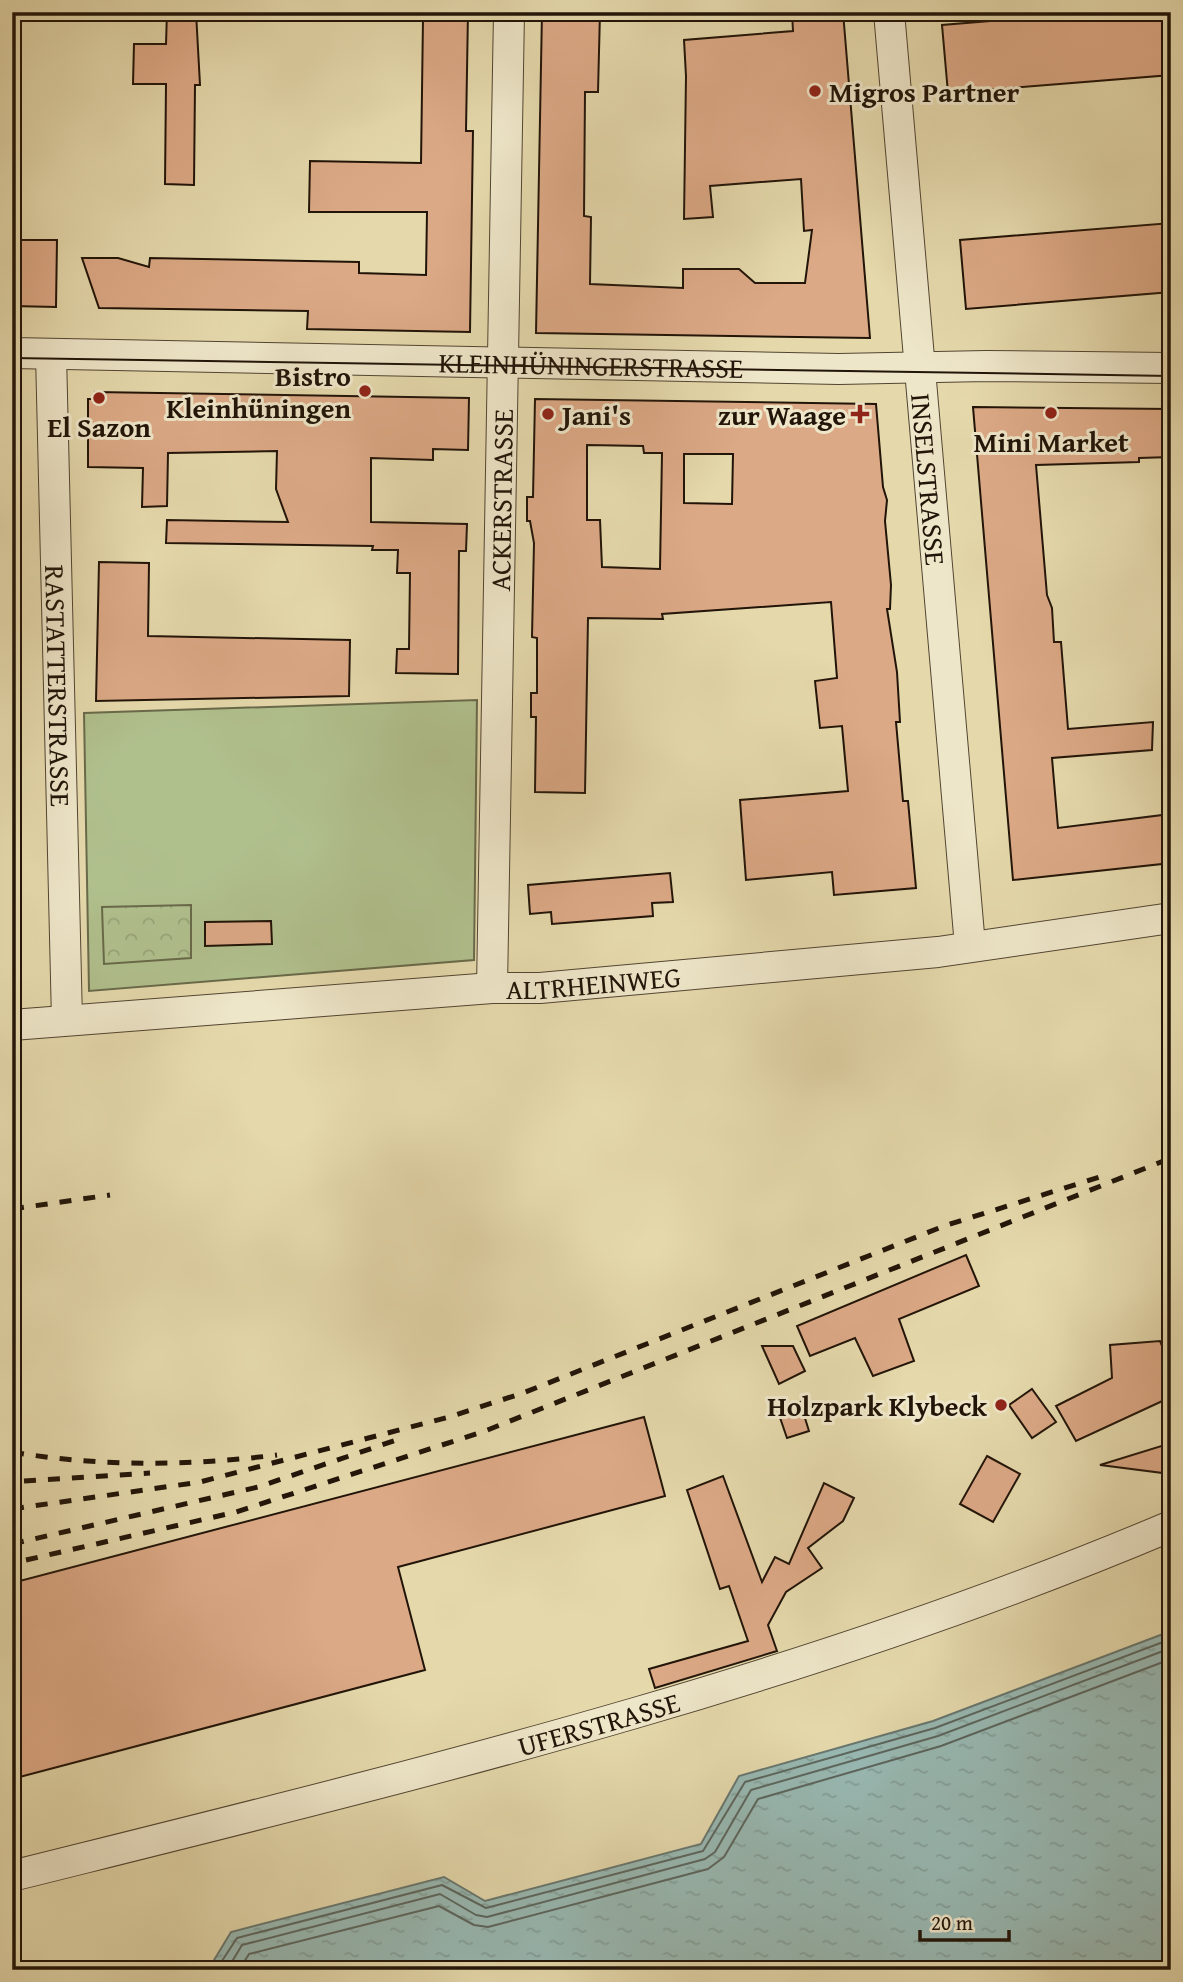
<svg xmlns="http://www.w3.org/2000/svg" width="1183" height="1982" viewBox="0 0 1183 1982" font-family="'Gentium Book Plus',serif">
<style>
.green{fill:#b0c08d;stroke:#686a4a;stroke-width:2}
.park{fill:url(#park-crowns);stroke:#686a4a;stroke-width:2}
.water{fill:url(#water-ripples);stroke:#68776f;stroke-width:2}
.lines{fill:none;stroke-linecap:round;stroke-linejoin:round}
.shore{stroke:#5c665e;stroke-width:2}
.building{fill:#dca986;stroke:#211408;stroke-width:2;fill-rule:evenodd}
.minor-casing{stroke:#524531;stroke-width:32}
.minor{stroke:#eee6c9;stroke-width:30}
.tram{stroke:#211408;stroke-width:2}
.rail{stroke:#211408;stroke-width:5;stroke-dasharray:12 12;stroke-linecap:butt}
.poi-dot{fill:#8f2418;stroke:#eee6c9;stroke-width:2.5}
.labels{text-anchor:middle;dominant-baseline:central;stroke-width:6;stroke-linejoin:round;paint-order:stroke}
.poi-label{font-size:28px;font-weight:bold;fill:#211408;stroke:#eee6c9;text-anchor:end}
.street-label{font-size:28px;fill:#211408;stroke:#eee6c9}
</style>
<defs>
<pattern id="park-crowns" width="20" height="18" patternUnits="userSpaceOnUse" patternTransform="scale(1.75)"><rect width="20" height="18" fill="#b0c08d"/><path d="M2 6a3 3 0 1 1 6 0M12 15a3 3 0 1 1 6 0" fill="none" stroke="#97a478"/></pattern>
<pattern id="water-ripples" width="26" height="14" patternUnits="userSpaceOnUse" patternTransform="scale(1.75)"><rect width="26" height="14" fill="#98b9b3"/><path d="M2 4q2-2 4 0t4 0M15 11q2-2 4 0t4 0" fill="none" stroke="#839e98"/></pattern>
</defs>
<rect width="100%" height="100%" fill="#e5d9ac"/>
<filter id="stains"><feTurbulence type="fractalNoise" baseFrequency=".00286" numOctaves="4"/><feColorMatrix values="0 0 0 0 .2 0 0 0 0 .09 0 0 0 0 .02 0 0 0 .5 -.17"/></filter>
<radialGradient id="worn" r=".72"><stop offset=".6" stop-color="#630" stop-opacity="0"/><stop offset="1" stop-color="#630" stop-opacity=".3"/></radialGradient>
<polygon class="green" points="477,700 474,960 89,991 84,713"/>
<polygon class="park" points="191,905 191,958 104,964 102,907"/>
<polygon class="water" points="1171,1631 1171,1970 208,1970 231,1932 444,1877 485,1901 701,1844 739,1776 933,1721"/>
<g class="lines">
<g class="shore">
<polyline points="216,1970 237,1938 442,1885 486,1908 703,1851 745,1782 935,1728 1171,1639"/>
<polyline points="227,1970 242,1945 440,1894 476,1915 487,1917 705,1859 715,1852 751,1790 938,1736 1171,1648"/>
<polyline points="239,1970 249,1954 439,1906 474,1925 488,1927 708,1869 724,1857 758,1799 941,1746 1171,1659"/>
</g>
</g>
<g class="building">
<polygon points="167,12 196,12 200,85 195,85 194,185 165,184 166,84 133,84 134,44 166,44"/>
<polygon points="430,12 468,12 466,131 473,131 470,332 307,329 308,311 99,308 82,258 118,258 149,267 150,258 359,262 359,273 426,275 427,212 309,212 310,161 421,163 423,19 429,19"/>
<polygon points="542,12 600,12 598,92 585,92 584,216 591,217 590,284 683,288 683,269 739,269 755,283 805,283 812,230 804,231 801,179 710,186 713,217 684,219 686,76 684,40 793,31 792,12 843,12 870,338 536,333"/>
<polygon points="1098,12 1168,12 1171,75 948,93 942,25"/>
<polygon points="1171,223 1171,292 966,309 960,240"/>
<polygon points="12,240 57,240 56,307 12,306"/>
<polygon points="95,392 469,398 468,450 433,449 433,460 371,458 371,522 467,524 466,551 459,551 458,674 396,673 397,649 409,649 410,573 397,573 398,550 372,550 373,546 166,543 167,520 288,522 276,489 277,451 168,453 167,506 142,507 143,468 88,467 88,399 94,399"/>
<path d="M 535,399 L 876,404 L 883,487 L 887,500 L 885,521 L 891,585 L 890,609 L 887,609 L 897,672 L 900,722 L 896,722 L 903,801 L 908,801 L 916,888 L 834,895 L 832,872 L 746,880 L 740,800 L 848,791 L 842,726 L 820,728 L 815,681 L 837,678 L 831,602 L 662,614 L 663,619 L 588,618 L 585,793 L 535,792 L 536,717 L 531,717 L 531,693 L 537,693 L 537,638 L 532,637 L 534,543 L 530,521 L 527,521 L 527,497 L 533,497 ZM 587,445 L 643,446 L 644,453 L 662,453 L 660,569 L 602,567 L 600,520 L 587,520 ZM 684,454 L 733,454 L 732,504 L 684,503 Z"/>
<polygon points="973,407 1171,409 1171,457 1139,458 1139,462 1036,465 1047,595 1052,608 1054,642 1061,642 1068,729 1153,722 1152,750 1052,758 1058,828 1171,814 1171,863 1013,880"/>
<polygon points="99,562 149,563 148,636 350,640 349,696 96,701"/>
<polygon points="670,873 673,902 652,903 653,916 552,924 551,912 530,914 528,885"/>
<polygon points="271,921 272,944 205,946 205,922"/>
<polygon points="966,1255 979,1286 899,1319 914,1361 873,1376 855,1338 810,1356 797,1326"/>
<polygon points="1160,1341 1171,1369 1171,1397 1076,1441 1056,1406 1112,1378 1110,1345"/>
<polygon points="762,1346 793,1346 805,1371 779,1384"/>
<polygon points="1032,1389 1056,1422 1032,1438 1009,1405"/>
<polygon points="800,1402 809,1431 787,1438 777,1409"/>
<polygon points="644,1417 665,1496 398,1567 425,1670 12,1779 12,1583"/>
<polygon points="1171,1443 1171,1474 1100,1465"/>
<polygon points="987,1456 1020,1474 993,1522 960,1504"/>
<polygon points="723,1476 762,1582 775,1557 789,1564 824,1483 854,1498 843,1521 808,1548 822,1568 786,1592 768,1625 777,1651 655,1688 649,1669 748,1641 729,1586 720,1589 687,1490"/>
</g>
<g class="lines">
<g class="minor-casing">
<g id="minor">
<path id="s1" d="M 889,12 L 970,946"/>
<path id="s2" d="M 12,353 L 839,369 L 986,366 L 1171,368"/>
<path id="s3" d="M 51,354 L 67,1020"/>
<path id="s4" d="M 492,988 L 509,12"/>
<path id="s5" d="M 12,1025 L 492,988 L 540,988 L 938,952 L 1171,918"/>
<path id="s6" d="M 12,1876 C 404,1778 798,1684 1171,1526"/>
</g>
</g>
<use href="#minor" class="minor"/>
<polyline class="tram" points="12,358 1171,376"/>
<g class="rail">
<polyline points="12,1209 110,1195"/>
<path d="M 12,1452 C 101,1467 188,1466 277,1455"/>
<polyline points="24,1481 150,1473"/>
<polyline points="12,1509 200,1482 449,1417 523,1393 944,1226 1109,1174"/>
<polyline points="12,1544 258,1487 405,1437"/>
<polyline points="26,1560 236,1512 485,1431 1171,1158"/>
</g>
</g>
<g class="poi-dot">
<circle cx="815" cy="91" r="7"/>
<circle cx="365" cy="391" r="7"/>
<circle cx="99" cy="398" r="7"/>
<circle cx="1051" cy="413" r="7"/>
<circle cx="548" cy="414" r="7"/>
<path d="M856.5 403.5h7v7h7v7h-7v7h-7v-7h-7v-7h7z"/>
<circle cx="1001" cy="1405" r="7"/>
</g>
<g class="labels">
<g class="poi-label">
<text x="829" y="91" text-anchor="start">Migros Partner</text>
<text x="351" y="375">Bistro<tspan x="351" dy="32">Kleinhüningen</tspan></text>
<text x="562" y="414" text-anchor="start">Jani's</text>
<text x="846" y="414">zur Waage</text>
<text x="99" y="426" text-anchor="middle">El Sazon</text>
<text x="1051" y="441" text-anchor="middle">Mini Market</text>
<text x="987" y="1405">Holzpark Klybeck</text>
</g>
<g class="street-label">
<text stroke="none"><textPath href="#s2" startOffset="579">KLEINHÜNINGERSTRASSE</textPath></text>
<text stroke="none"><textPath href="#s1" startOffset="469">INSELSTRASSE</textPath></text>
<text stroke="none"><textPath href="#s4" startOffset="488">ACKERSTRASSE</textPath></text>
<text stroke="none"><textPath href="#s3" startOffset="332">RASTATTERSTRASSE</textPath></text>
<text stroke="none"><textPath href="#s5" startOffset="583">ALTRHEINWEG</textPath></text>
<text stroke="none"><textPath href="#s6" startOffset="606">UFERSTRASSE</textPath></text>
</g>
</g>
<rect width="1183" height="1982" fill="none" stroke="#e5d9ac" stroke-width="42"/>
<rect x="14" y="14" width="1155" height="1954" fill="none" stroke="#211408" stroke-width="3.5"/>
<rect x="21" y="21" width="1141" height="1940" fill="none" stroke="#211408" stroke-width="2"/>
<path d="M920 1930v10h89v-10" fill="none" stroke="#211408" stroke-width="3.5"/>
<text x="931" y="1930" font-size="21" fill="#211408" stroke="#eee6c9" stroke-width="5" paint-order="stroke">20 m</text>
<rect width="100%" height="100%" filter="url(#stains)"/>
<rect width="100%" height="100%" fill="url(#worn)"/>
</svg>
